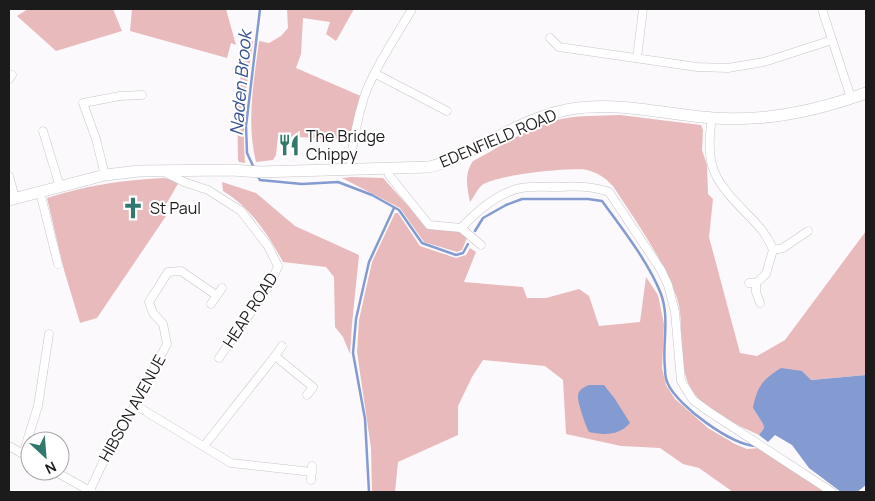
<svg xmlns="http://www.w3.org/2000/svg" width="875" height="501" viewBox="0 0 875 501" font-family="Manrope,sans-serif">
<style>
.green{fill:#e8babb}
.water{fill:#839bd0}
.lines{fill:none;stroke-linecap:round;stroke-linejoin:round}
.stream{stroke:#839bd0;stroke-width:2.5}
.minor-casing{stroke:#c7c5c8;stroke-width:9}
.primary-casing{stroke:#c7c5c8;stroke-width:12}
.minor{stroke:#fff;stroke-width:8}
.primary{stroke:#fff;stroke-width:11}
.labels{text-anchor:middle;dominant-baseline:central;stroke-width:4;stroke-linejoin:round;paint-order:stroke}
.poi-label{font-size:16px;fill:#1c1b1c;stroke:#fff;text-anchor:start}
.street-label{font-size:16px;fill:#1c1b1c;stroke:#fff}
.water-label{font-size:18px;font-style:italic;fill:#375294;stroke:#fff}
</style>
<rect width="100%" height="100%" fill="#fcf9fc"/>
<g class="green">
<polygon points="28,9 113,9 122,31 56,51 17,16"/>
<polygon points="132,9 226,9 236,45 231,43 227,58 130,31"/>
<path d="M 287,9 L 354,9 L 336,41 L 326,34 L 330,22 L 303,18 L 301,54 L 296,68 L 363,97 L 353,140 L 278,136 L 276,155 L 273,160 L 256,162 C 246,122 254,81 259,41 L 269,43 L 281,36 L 288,28 Z"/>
<polygon points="250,41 253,41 244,105 244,145 245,163 239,162 238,160 237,103 241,73"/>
<path d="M 620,115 L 701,125 L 703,130 L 702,150 L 707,165 L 708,194 L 713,199 L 709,237 L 740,353 L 757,356 L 785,340 L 866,231 L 866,375 L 810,380 L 802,371 L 753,408 L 763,424 L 764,428 L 759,435 C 734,423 702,411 689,385 C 685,377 683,364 682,355 C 680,336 683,317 677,298 C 663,258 636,222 613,186 C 605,178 599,173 587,170 C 571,167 493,175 481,186 C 477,190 474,197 470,202 C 467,187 464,174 473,161 C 500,147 532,125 561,119 C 581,115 600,116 620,115 Z"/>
<polygon points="352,177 383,178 427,227 460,232 467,238 462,250 457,252 424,242 400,208 342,178"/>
<path d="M 164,178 L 179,182 L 161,213 L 166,216 L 97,318 L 80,323 L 64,270 L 47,198 C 88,185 122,180 164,178 Z"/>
<path d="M 222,182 L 256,193 L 295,226 L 359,255 L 352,324 L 350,354 L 343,337 L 335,327 L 334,277 L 326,267 L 283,262 C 268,234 251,208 223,191 Z"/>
<polygon points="395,213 398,213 420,246 456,258 466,255 470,248 476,252 464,282 523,287 527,298 546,298 579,289 589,296 599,326 640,322 646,277 658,295 664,324 662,368 666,385 675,399 708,428 735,444 747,449 760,448 831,492 733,492 699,468 683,464 660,448 621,446 566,434 563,380 545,366 483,360 472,377 458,406 458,435 398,462 395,492 372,492 371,448 357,352 359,320 372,262"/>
</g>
<g class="water">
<path d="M 781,368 L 802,371 L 811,380 L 866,375 L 866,485 L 857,492 L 841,492 L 809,468 L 792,445 L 775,435 L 768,442 L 759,435 L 764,428 L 763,424 L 753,408 C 757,387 762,380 781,368 Z"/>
<path d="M 589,385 L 604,385 L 615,399 L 630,423 C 619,436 603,435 589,432 C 586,427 577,401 578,396 C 578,390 584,387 589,385 Z"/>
</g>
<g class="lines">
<g class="stream">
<polyline points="254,168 247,153 246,126 260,9"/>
<polyline points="257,175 260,180 302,184 338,182 372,195 399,210 422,243 456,255 463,253 468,244"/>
<path d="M 475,231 L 483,218 L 506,205 L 522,199 L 588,199 L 602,201 C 622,228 649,263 661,294 C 670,319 662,344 665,369 C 665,373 666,380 668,384 C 678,406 731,445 756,446"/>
<polyline points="369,492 365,419 353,353 356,319 369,262 394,208"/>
</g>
<g class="minor-casing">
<g id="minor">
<polyline points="822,9 851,98"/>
<polyline points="550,38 559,47 697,67 728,68 764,62 832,40"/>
<polyline points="637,58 643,9"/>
<polyline points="376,74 447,111"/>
<polyline points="9,79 12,75"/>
<path d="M 712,118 C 704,168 715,181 748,215 C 759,226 768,236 773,250 L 766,274 L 756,283"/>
<polyline points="43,131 60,187"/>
<polyline points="389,168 389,175 429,225 461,228 481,245"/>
<path d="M 350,169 C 352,145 357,120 364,97 C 374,69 397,35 412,9"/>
<polyline points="164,172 184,182 208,190 241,211 268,246 278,266 270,285 219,358"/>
<polyline points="105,175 96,139 83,103 120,96 142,95"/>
<polyline points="9,176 15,198"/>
<polyline points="40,192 58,264"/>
<path d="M 461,228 C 477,211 497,193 521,188 C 533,186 547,187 559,187 C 576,186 593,186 609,192 L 661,270 L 668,285 L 675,312 L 681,381 L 693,400 L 708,411 L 832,492"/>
<polyline points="773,250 783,248 808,231"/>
<polyline points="749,283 756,283 756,292 760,303"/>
<polyline points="211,304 222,288"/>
<polyline points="275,356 282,346"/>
<polyline points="135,405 231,463 312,472"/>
<polyline points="9,446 30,458"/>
<polyline points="204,446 275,356 313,387 307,395"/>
<polyline points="23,454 38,406 49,334"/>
<polyline points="54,471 92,492"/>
<polyline points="311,480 312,466"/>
<polyline points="90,490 105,458 135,405 167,344 163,324 153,313 149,302 168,272 181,271 216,295"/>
</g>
</g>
<g class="primary-casing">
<path id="primary" d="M 9,200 L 105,175 L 139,171 L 232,170 L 260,172 L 429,167 C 443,164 455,158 468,152 C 502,135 538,113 577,108 C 622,102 668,115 713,118 C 764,122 819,110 866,93"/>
</g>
<use href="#minor" class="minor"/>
<use href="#primary" class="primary"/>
</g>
<defs>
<g id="restaurant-bare" transform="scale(1.725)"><path d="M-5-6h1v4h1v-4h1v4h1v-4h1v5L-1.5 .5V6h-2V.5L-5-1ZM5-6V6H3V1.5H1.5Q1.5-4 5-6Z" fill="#32786e" stroke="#fff" stroke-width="2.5" paint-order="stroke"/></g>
<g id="church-bare" transform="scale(1.725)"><path d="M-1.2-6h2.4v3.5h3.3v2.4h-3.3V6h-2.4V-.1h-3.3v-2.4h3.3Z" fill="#32786e" stroke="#fff" stroke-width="2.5" paint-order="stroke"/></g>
</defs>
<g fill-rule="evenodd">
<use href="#restaurant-bare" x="289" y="145"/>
<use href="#church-bare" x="133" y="208"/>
</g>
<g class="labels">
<g class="poi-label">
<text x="306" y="136">The Bridge<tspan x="306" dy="18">Chippy</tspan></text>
<text x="150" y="208">St Paul</text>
</g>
<g class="street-label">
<text transform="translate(498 138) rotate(-23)">EDENFIELD ROAD</text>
<text transform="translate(250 310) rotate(-57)">HEAP ROAD</text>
<text transform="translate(132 408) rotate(-61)">HIBSON AVENUE</text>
</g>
<g class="water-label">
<text transform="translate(240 83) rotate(-85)">Naden Brook</text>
</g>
</g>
<rect width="875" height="501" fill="none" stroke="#1c1b1c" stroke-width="20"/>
<g transform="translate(45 456) rotate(154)"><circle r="24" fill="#ffffff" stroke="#a4a4a4"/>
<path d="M0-4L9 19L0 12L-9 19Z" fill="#32786e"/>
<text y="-8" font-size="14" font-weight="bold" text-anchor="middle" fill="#1c1b1c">N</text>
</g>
</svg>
